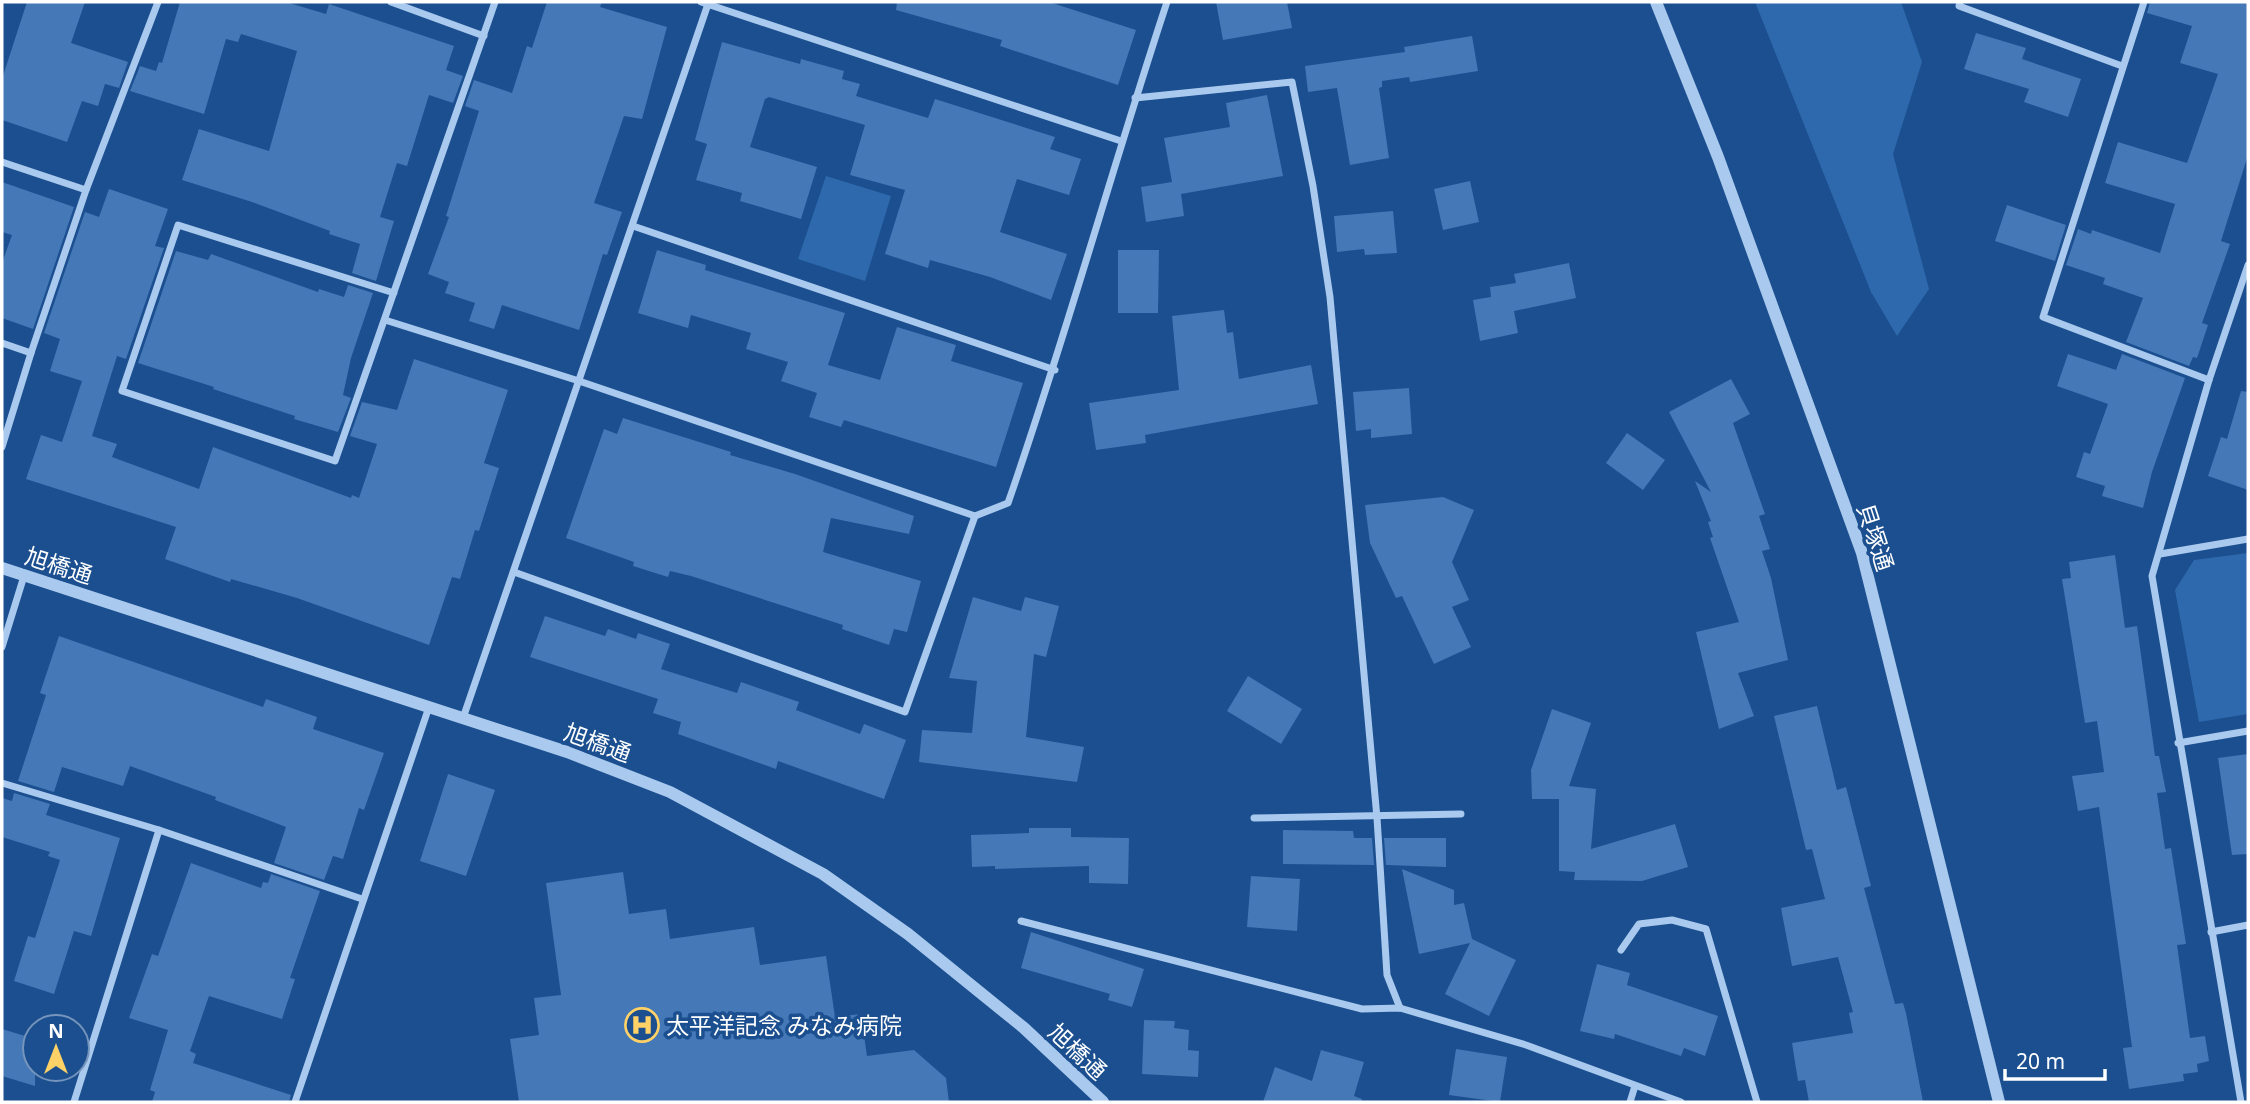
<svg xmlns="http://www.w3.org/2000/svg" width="2250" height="1104" viewBox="0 0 2250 1104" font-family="'Noto Sans','Noto Sans JP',sans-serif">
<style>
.green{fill:#2e69ad}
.building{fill:#4478b7}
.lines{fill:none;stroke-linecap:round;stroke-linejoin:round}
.minor{stroke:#a9c9ee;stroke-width:7}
.tertiary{stroke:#a9c9ee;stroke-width:12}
.labels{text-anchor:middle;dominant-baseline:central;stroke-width:7;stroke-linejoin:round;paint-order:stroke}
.street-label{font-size:23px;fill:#fff;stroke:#1b4f8f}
.poi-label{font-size:23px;fill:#fff;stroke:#1b4f8f;text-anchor:start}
</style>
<rect width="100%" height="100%" fill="#1b4f8f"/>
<g class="green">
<polygon points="1755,2 1901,2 1922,62 1893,154 1929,289 1897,336 1871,292"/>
<polygon points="826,176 891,196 865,281 798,259"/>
<polygon points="2248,553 2248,714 2199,722 2175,590 2194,560"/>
</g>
<g class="building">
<polygon points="27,2 85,2 71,43 128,62 119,88 105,84 98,106 82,101 67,142 2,120 2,79"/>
<polygon points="180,2 286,2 326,14 329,4 454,46 446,70 463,76 453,103 429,95 407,166 397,163 380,217 394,221 376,281 352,273 360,244 329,234 330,231 252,202 182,180 199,129 269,151 297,51 241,34 238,42 226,39 204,114 130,91 140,66 156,71 159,62 162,63"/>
<polygon points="547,2 602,2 600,7 667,27 642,119 624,116 594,203 622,212 607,255 603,254 579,330 502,305 494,329 469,321 475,303 445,293 449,282 428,274 449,217 446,216 479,111 465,106 474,80 512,93 527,46 532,48"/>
<polygon points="897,2 1049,2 1136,30 1118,85 1000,46 1002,40 896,10"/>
<polygon points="1216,2 1287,2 1292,28 1223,40"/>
<polygon points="2150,2 2248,2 2248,155 2221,241 2230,244 2202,323 2208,325 2197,358 2193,357 2189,366 2126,342 2143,298 2103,284 2105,278 2066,265 2078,229 2091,234 2092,230 2160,253 2175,204 2105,183 2118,142 2187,163 2218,74 2180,63 2192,26 2147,13"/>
<polygon points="1976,33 2026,48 2022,59 2081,79 2068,117 2024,102 2029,89 1964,69"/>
<polygon points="1472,36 1478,71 1410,82 1409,77 1382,81 1382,87 1379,88 1389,158 1350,165 1337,88 1308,92 1305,66 1405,52 1404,47"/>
<polygon points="722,42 800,64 801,59 844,71 842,79 860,84 856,96 928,118 935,99 1055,137 1050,149 1081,159 1069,195 1017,179 1000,232 1067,254 1051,300 990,277 930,260 928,268 885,254 905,190 850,175 865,125 769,97 765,99 750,147 817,167 801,219 740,201 742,193 696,180 707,144 695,140"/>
<polygon points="1267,95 1283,176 1181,194 1184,216 1146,222 1141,187 1172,182 1164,138 1230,127 1226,103"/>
<polygon points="1470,181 1479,222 1443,230 1434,189"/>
<polygon points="2,182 74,207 33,329 2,318 2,263 12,235 2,232"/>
<polygon points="109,189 168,209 155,246 164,248 126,359 117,356 92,436 117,444 112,457 199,489 213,447 351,498 352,495 359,498 377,444 350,436 362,402 397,410 414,359 508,390 484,463 499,468 479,531 475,530 460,579 452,577 429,645 297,598 231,579 230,582 165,559 176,527 26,479 41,435 62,442 82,381 50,371 60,339 44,333 85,212 99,217"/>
<polygon points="2007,205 2066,225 2055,261 1995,241"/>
<polygon points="1393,211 1397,253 1365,255 1364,249 1337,252 1334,216"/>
<polygon points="657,250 706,265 705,270 845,313 828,365 880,380 897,327 956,345 951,361 1023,383 996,467 844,420 841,427 809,417 817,393 781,381 788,362 746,349 751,333 691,315 688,328 638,313"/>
<polygon points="1118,250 1159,250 1158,313 1118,313"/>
<polygon points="176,251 208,260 211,254 318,292 319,289 344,297 348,285 373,293 351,358 343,395 351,398 338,432 294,419 295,416 213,389 214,387 138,363"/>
<polygon points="1569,263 1576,298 1514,311 1518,333 1480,341 1473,300 1491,297 1490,287 1516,283 1514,274"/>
<polygon points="1224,310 1227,333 1233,332 1239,379 1311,365 1318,404 1145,435 1146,443 1096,450 1089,403 1179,390 1172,316"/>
<polygon points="2068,354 2116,370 2122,354 2185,378 2152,472 2143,508 2102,496 2105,486 2076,477 2084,452 2090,454 2108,404 2057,386"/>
<polygon points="1731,379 1750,414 1733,423 1765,514 1759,516 1770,549 1762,551 1771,578 1788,660 1738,673 1754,716 1719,729 1696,632 1739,622 1710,538 1713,537 1708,522 1711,521 1695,481 1711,492 1669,412"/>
<polygon points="1409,388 1412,434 1371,438 1371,429 1356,431 1353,392"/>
<polygon points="2241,391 2248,392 2248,490 2208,476 2221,437 2227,439"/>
<polygon points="623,418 731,452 730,455 795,474 914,516 909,534 831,518 823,552 921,581 907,632 894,629 889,645 842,629 843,625 691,576 670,571 668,577 633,566 634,562 566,538 604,429 617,434"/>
<polygon points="1627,433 1665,460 1643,490 1606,463"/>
<polygon points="1443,497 1474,510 1452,562 1469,600 1452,607 1471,647 1434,664 1402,596 1396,598 1370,543 1365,505"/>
<polygon points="2115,555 2125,628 2137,626 2155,756 2159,756 2166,792 2157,793 2165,849 2171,848 2186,944 2177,945 2190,1038 2205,1036 2209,1061 2197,1064 2198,1072 2183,1074 2184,1081 2129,1089 2123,1048 2132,1047 2099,807 2078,811 2072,776 2104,772 2097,721 2085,723 2062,579 2071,578 2069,562"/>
<polygon points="973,597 1021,611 1025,597 1059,606 1046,657 1034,654 1026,737 1084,747 1077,782 919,762 922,730 972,733 977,681 949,678"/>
<polygon points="545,616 605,636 608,629 636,639 638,633 670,644 661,669 737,693 741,682 799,702 796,710 860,734 864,724 906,740 884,799 778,761 776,769 678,734 681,722 653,713 658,699 530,657"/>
<polygon points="59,636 263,707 266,699 317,717 313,729 384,753 364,810 359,808 343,859 333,856 324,880 274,863 286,827 215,800 216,797 130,766 123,786 62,767 54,792 18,781 46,695 40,693"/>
<polygon points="1248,676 1302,709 1281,744 1227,711"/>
<polygon points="1817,706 1837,790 1846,787 1871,886 1864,888 1895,1004 1903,1003 1906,1013 1923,1102 1809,1102 1805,1080 1798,1081 1792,1043 1853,1033 1849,1013 1853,1012 1838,957 1792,966 1781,908 1825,899 1812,849 1806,850 1774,716"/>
<polygon points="1552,709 1591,723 1569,786 1596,789 1591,849 1675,824 1688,867 1642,881 1574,880 1575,872 1559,871 1559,799 1532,799 1531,770"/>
<polygon points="2248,754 2248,854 2232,855 2218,758"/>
<polygon points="448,774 495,790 466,876 420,861"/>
<polygon points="14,793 50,804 46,815 120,838 91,936 74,931 54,994 14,981 28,936 35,938 60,860 48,856 50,852 2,837 2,798 12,801"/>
<polygon points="1029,828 1071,828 1071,837 1129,838 1128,884 1089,883 1089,866 995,869 995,866 972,867 971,835 1029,833"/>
<polygon points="1283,830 1353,831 1354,838 1372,838 1374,865 1283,864"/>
<polygon points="1384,838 1446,838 1446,867 1386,865"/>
<polygon points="191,863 261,888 263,882 268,883 271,874 320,891 290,978 295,979 282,1019 209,996 190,1051 196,1054 193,1063 291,1095 289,1102 152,1102 155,1092 150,1090 168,1030 129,1018 152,954 158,956"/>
<polygon points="1402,869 1454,890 1454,905 1464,903 1472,939 1516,960 1489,1016 1445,994 1470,943 1419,954"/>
<polygon points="623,872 629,914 666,909 670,939 754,927 760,965 826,956 835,1017 861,1014 867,1056 914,1050 946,1078 949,1102 519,1102 510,1039 539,1035 534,998 561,995 546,883"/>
<polygon points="1251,876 1300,879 1297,931 1247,927"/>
<polygon points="1031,932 1144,969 1132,1007 1108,1000 1110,994 1021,968"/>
<polygon points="1597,964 1630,973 1627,985 1718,1016 1705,1056 1684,1048 1681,1056 1615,1034 1614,1039 1580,1031"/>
<polygon points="1144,1020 1175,1021 1174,1028 1189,1030 1188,1050 1199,1051 1198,1077 1142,1074"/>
<polygon points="2,1029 35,1039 35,1086 2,1076"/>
<polygon points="1456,1049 1507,1057 1500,1102 1449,1095"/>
<polygon points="1321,1050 1364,1062 1354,1096 1362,1099 1361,1102 1263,1102 1275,1067 1312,1081"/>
</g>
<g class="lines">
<g class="minor">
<polyline points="391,2 484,36"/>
<polyline points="701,2 1121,141"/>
<polyline points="1960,2 1959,6 2122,66"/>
<polyline points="2144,2 2043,317 2209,380"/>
<polyline points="1135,98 1292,82 1313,186 1330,297 1377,818 1387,975 1400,1008"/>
<polyline points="2,162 86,190"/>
<polyline points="633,226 1055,370"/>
<polyline points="394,293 178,225 122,391 335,461 495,2"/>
<polyline points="385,320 579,381 975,516"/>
<polyline points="2,343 31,353 86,190 158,2"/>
<polyline points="2,447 31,353"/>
<polyline points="2160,554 2248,539"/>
<path d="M 514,572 L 905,712 L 975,516 L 1008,503 C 1066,337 1112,168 1167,2"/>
<polyline points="2,647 24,576"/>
<polyline points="463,718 708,4"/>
<polyline points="2178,743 2248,731"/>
<polyline points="2,783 159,830 362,899"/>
<polyline points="1254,818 1461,814"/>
<polyline points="1021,921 1362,1009 1400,1008 1526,1045 1681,1102"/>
<polyline points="2211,932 2248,925"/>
<polyline points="1621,950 1639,924 1672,920 1706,929 1757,1102"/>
<polyline points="74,1102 159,830"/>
<polyline points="295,1102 429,707"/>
<polyline points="1630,1102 1635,1086"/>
<polyline points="2241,1102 2152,576 2209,380 2248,265"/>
</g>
<g class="tertiary">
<polyline points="1656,2 1718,157 1862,553 1999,1102"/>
<polyline points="2,568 567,752 670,792 823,874 908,934 1024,1028 1103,1102"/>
</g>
</g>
<defs>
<g id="hospital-ring" transform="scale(1.75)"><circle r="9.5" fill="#1b4f8f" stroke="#ffd166" stroke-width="1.5"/><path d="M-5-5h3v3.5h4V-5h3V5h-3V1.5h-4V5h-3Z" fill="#ffd166"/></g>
</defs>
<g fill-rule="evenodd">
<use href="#hospital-ring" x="642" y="1025"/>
</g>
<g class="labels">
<g class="street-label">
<text transform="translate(1876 537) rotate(72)">貝塚通</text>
<text transform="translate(59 565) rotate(18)">旭橋通</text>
<text transform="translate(598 742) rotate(20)">旭橋通</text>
<text transform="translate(1078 1051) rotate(43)">旭橋通</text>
</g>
<g class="poi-label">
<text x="666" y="1025">太平洋記念 みなみ病院</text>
</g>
</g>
<rect width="2250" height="1104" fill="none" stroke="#ffffff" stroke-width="7"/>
<g transform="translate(56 1048)"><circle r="33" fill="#1b4f8f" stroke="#7695bc" stroke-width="2"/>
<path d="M0-5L12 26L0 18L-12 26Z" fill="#ffd166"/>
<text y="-10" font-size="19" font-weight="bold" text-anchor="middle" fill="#ffffff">N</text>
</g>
<path d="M2005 1069v10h100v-10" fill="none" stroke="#ffffff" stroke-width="3.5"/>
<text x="2016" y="1069" font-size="21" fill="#ffffff" stroke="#1b4f8f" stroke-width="5" paint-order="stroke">20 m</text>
</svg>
